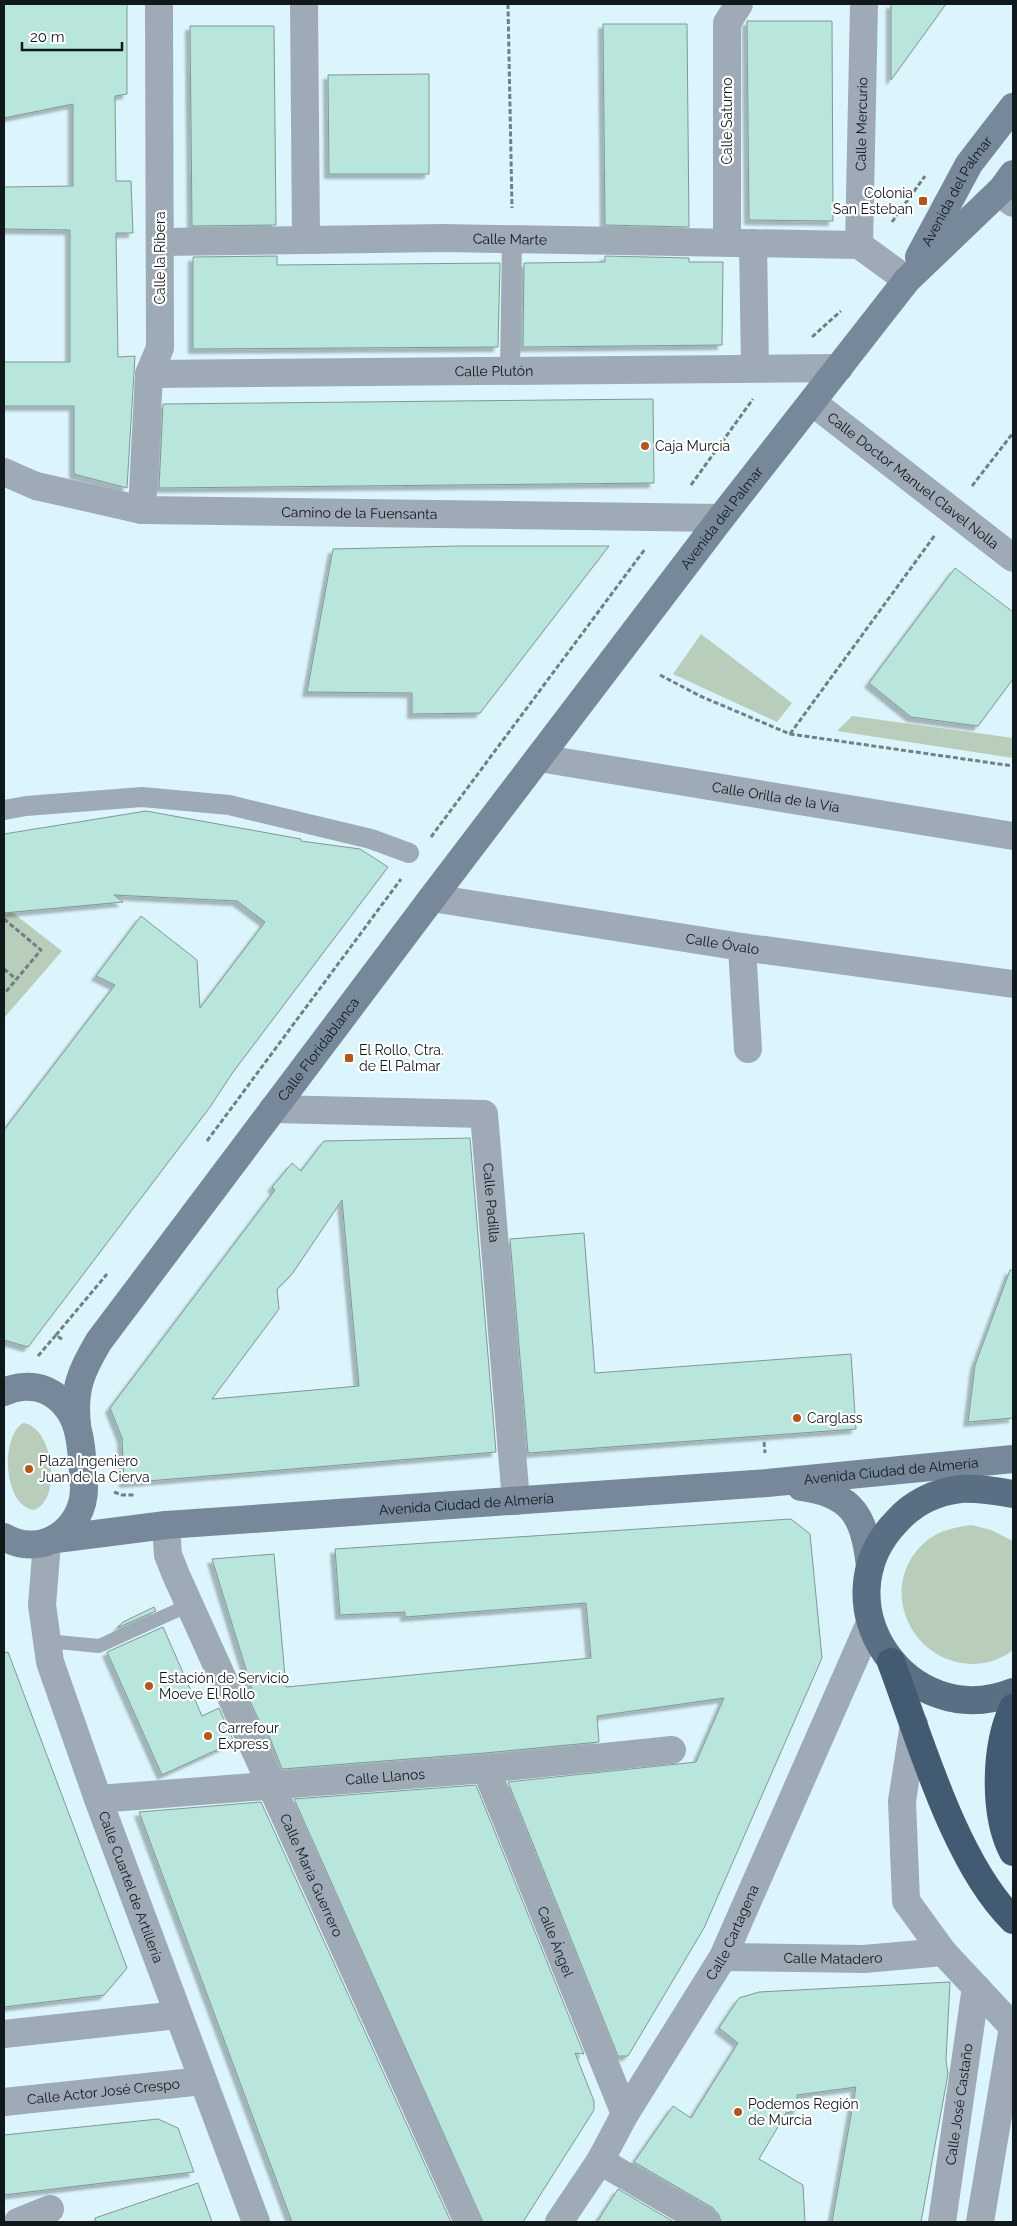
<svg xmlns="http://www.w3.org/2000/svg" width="1017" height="2226" viewBox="0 0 1017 2226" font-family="Raleway,sans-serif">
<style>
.green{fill:#b8cdba}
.building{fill:#b8e5dc;stroke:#809893;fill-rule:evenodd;filter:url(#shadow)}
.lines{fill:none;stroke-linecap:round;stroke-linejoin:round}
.path{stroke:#708085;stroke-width:3;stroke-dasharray:5 2.5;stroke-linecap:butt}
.service{stroke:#9eaab6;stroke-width:14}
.pedestrian{stroke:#9eaab6;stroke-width:20}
.minor{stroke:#9eaab6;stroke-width:28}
.secondary{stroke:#768899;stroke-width:28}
.primary{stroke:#5a6f84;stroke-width:28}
.motorway{stroke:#435b72;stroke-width:28}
.poi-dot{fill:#b7541a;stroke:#fff;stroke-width:2}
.labels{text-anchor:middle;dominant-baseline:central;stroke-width:4.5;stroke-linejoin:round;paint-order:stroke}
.street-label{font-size:14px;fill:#0f181a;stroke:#fff}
.poi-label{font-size:14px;fill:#0f181a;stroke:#fff;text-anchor:start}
</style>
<defs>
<filter id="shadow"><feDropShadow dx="-4.5" dy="4.5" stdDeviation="1" flood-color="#0004"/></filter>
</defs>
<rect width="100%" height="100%" fill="#dcf5fc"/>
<g class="green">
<polygon points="701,634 792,703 777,722 673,674"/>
<polygon points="852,716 1013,738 1013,758 837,731"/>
<polygon points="4,906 62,951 4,1018"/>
<path d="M 23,1423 C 53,1426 63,1499 34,1510 C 3,1506 0,1437 23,1423 Z"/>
<path d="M 972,1525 L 991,1530 L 1013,1541 L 1013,1650 C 1002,1659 989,1663 975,1664 C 908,1665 874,1581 929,1539 C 941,1530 956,1527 972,1525 Z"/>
</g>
<g class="building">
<polygon points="4,4 127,4 127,94 115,96 116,181 131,181 133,233 116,233 118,357 135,356 127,488 74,474 74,406 4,406 4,362 70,362 70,230 4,229 4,187 73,186 73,104 4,118"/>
<polygon points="891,4 946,4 891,80"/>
<polygon points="747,21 832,21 833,221 749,220"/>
<polygon points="603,24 687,24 689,227 605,225"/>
<polygon points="190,26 274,26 276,225 192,226"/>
<polygon points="429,74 429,174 329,174 328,75"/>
<polygon points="277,256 277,265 500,263 498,347 193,349 193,257"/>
<polygon points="605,256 689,258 689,262 723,262 722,345 523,347 524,263 605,262"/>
<polygon points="653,399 654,483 159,488 163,404"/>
<polygon points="458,546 609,546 480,713 412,714 412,693 307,692 333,549"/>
<polygon points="955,568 1013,612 1013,679 978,726 911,717 869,683"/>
<polygon points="146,811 301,839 301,841 360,849 388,867 233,1072 210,1107 28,1347 4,1340 4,1130 115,985 96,976 141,916 197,960 200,1008 265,922 237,901 114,895 123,902 4,913 4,834"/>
<path d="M 470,1138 L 496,1452 L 124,1483 L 122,1438 L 110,1408 L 275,1190 L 272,1187 L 292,1163 L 301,1171 L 324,1141 ZM 342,1200 L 359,1386 L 212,1399 L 279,1309 L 277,1289 L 292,1274 Z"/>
<polygon points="584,1233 595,1373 851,1354 856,1429 528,1453 510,1239"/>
<polygon points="1010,1270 1013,1270 1013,1418 968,1422 975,1365"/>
<polygon points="791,1519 810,1534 822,1658 704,1928 628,2056 618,2056 508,1782 696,1762 724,1698 597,1716 599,1742 485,1753 282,1769 266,1728 263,1729 247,1695 253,1692 212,1559 274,1554 286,1687 591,1658 586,1603 405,1617 405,1612 340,1615 335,1549"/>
<polygon points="154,1607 156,1611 117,1628 123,1622"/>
<polygon points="163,1627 202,1716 219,1708 234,1742 162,1775 107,1652"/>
<polygon points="8,1652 127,1968 104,1995 4,2007 4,1653"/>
<polygon points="476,1785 584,2054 575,2053 594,2101 594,2110 523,2222 483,2222 294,1799"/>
<polygon points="261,1802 451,2222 292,2222 139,1812"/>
<polygon points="950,1982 946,2060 948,2074 921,2222 832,2222 856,2087 797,2095 798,2110 786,2113 759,2159 803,2185 805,2222 721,2222 719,2215 713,2208 634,2162 673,2106 691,2118 738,2043 719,2028 739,1998 759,1992"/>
<polygon points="158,2119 178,2128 194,2172 4,2195 4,2135"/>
<polygon points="198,2183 212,2222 96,2222 95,2218"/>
<polygon points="618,2189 674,2222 597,2222"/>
</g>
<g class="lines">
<g class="path">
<polyline points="508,4 512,208"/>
<polyline points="892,222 925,176"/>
<polyline points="812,337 841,311"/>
<polyline points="691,485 753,399"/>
<polyline points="972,486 1013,433"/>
<polyline points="660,675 700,696 790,734 1013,766"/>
<polyline points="790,734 935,535"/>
<polyline points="431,837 645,549"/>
<polyline points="4,919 41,950 4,994"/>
<polyline points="4,969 16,979"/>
<polyline points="207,1141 401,879"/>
<polyline points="56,1335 107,1274"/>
<polyline points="38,1356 56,1335 63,1340"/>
<polyline points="764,1442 765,1453"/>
<polyline points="114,1492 122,1495 135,1495"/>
</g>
<polyline class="service" points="47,1641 99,1646 189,1605"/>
<g class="pedestrian">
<polyline points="510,371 512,239"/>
<polyline points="4,810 26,806 142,797 229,805 371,839 409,853"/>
</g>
<g class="minor">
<polyline points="304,4 306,239"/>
<polyline points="999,192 1013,203"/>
<path id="s1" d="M 160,242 L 443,238 L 859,245"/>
<polyline points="727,242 727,23 739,4"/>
<polyline points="753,243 755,368"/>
<path id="s2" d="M 859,245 L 864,4"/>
<polyline points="859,245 907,280"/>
<path id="s3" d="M 149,374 L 839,368"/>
<path id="s4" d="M 812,402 L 1013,558"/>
<path id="s5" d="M 4,472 L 36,486 L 142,510 L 721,518"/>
<polyline points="142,510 149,374 160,348 159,4"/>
<path id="s6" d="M 539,758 L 1013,836"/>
<path id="s7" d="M 432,898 L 742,947 L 1013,984"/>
<polyline points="742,947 748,1049"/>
<path id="s8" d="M 273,1109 L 484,1114 L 516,1501"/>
<path id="s9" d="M 166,1525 L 168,1555 L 176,1575 L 468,2222"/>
<path id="s10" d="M 47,1543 L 42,1605 L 50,1662 L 98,1799 L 256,2222"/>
<polyline points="914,1724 902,1801 906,1901 943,1952 1013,2027"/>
<path id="s11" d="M 486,1769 L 625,2114"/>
<path id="s12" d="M 98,1799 L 486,1769 L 672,1750"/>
<path id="s13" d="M 723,1957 L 864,1959 L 943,1952"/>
<polyline points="4,2034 178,2015"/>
<path id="s14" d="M 4,2102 L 203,2081"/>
<polyline points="600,2161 705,2222"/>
<polyline points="18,2222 50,2209"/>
<path id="s15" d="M 559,2222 L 600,2161 L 625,2114 L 723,1957 L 870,1623"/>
<path id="s16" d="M 942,2222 L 976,1987"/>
<polyline points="980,2222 1013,2027"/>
</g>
<g class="secondary">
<path id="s17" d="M 919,257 L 969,164 L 1013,107"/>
<path d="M 4,1392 C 16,1386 32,1385 45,1390 C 85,1408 81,1452 84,1488 C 84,1530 41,1559 4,1537"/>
<path id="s18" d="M 77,1425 C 73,1389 81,1371 99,1341 L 432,898 L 721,518 L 907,280 L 1002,189 L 1013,174"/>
<path d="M 801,1487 C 853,1494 865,1517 870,1567"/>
<path id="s19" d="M 56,1539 L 166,1525 L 767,1483 L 1013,1459"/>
</g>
<path class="primary" d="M 1013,1494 C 996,1491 978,1488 960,1489 C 936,1492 913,1503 897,1521 C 817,1603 908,1734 1013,1692"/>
<g class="motorway">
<path d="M 891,1662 C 920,1739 955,1863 1013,1920"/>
<path d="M 1013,1708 C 995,1746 993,1814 1013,1852"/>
</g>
</g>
<g class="poi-dot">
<rect x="918" y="196" width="10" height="10" rx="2.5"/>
<circle cx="645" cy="446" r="5"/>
<rect x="344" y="1053" width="10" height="10" rx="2.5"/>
<circle cx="797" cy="1418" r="5"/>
<circle cx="29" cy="1469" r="5"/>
<circle cx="149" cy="1686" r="5"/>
<circle cx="208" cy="1736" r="5"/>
<circle cx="738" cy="2112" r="5"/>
</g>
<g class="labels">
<g class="street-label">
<text transform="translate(727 121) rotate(-90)">Calle Saturno</text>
<text stroke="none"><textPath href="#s2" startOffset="121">Calle Mercurio</textPath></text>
<text stroke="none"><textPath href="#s17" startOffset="76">Avenida del Palmar</textPath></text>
<text stroke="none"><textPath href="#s1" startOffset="350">Calle Marte</textPath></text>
<text transform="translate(160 258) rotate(-90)">Calle la Ribera</text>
<text stroke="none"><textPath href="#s3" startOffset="345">Calle Plutón</textPath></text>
<text stroke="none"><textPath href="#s4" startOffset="128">Calle Doctor Manuel Clavel Nolla</textPath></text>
<text stroke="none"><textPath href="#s5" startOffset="361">Camino de la Fuensanta</textPath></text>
<text stroke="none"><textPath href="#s18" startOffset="1121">Avenida del Palmar</textPath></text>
<text stroke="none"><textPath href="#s6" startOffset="240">Calle Orilla de la Vía</textPath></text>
<text stroke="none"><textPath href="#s7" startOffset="294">Calle Óvalo</textPath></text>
<text stroke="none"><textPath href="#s18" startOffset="454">Calle Floridablanca</textPath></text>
<text stroke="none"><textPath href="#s8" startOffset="300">Calle Padilla</textPath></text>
<text stroke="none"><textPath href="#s19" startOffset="838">Avenida Ciudad de Almería</textPath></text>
<text stroke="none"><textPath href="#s19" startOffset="412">Avenida Ciudad de Almería</textPath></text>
<text stroke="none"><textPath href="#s12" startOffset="288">Calle Llanos</textPath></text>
<text stroke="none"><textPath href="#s9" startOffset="381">Calle María Guerrero</textPath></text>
<text stroke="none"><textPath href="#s10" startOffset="359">Calle Cuartel de Artillería</textPath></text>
<text stroke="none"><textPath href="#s15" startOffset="338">Calle Cartagena</textPath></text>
<text stroke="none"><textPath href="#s11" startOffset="186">Calle Ángel</textPath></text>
<text stroke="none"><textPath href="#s13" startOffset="110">Calle Matadero</textPath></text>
<text stroke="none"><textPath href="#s14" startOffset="100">Calle Actor José Crespo</textPath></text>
<text stroke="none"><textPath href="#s16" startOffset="119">Calle José Castaño</textPath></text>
</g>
<g class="poi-label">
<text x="913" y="193" text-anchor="end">Colonia<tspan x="913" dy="16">San Esteban</tspan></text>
<text x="655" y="446">Caja Murcia</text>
<text x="359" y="1050">El Rollo, Ctra.<tspan x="359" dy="16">de El Palmar</tspan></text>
<text x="807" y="1418">Carglass</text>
<text x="39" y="1461">Plaza Ingeniero<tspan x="39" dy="16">Juan de la Cierva</tspan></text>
<text x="159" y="1678">Estación de Servicio<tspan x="159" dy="16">Moeve El Rollo</tspan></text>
<text x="218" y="1728">Carrefour<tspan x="218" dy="16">Express</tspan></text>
<text x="748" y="2104">Podemos Región<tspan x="748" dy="16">de Murcia</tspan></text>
</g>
</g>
<rect width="1017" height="2226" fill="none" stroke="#0f181a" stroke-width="10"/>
<path d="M22 42v8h100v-8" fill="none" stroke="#0f181a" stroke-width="2.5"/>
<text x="30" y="42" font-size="15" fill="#0f181a" stroke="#ffffff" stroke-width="4" paint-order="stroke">20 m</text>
</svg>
